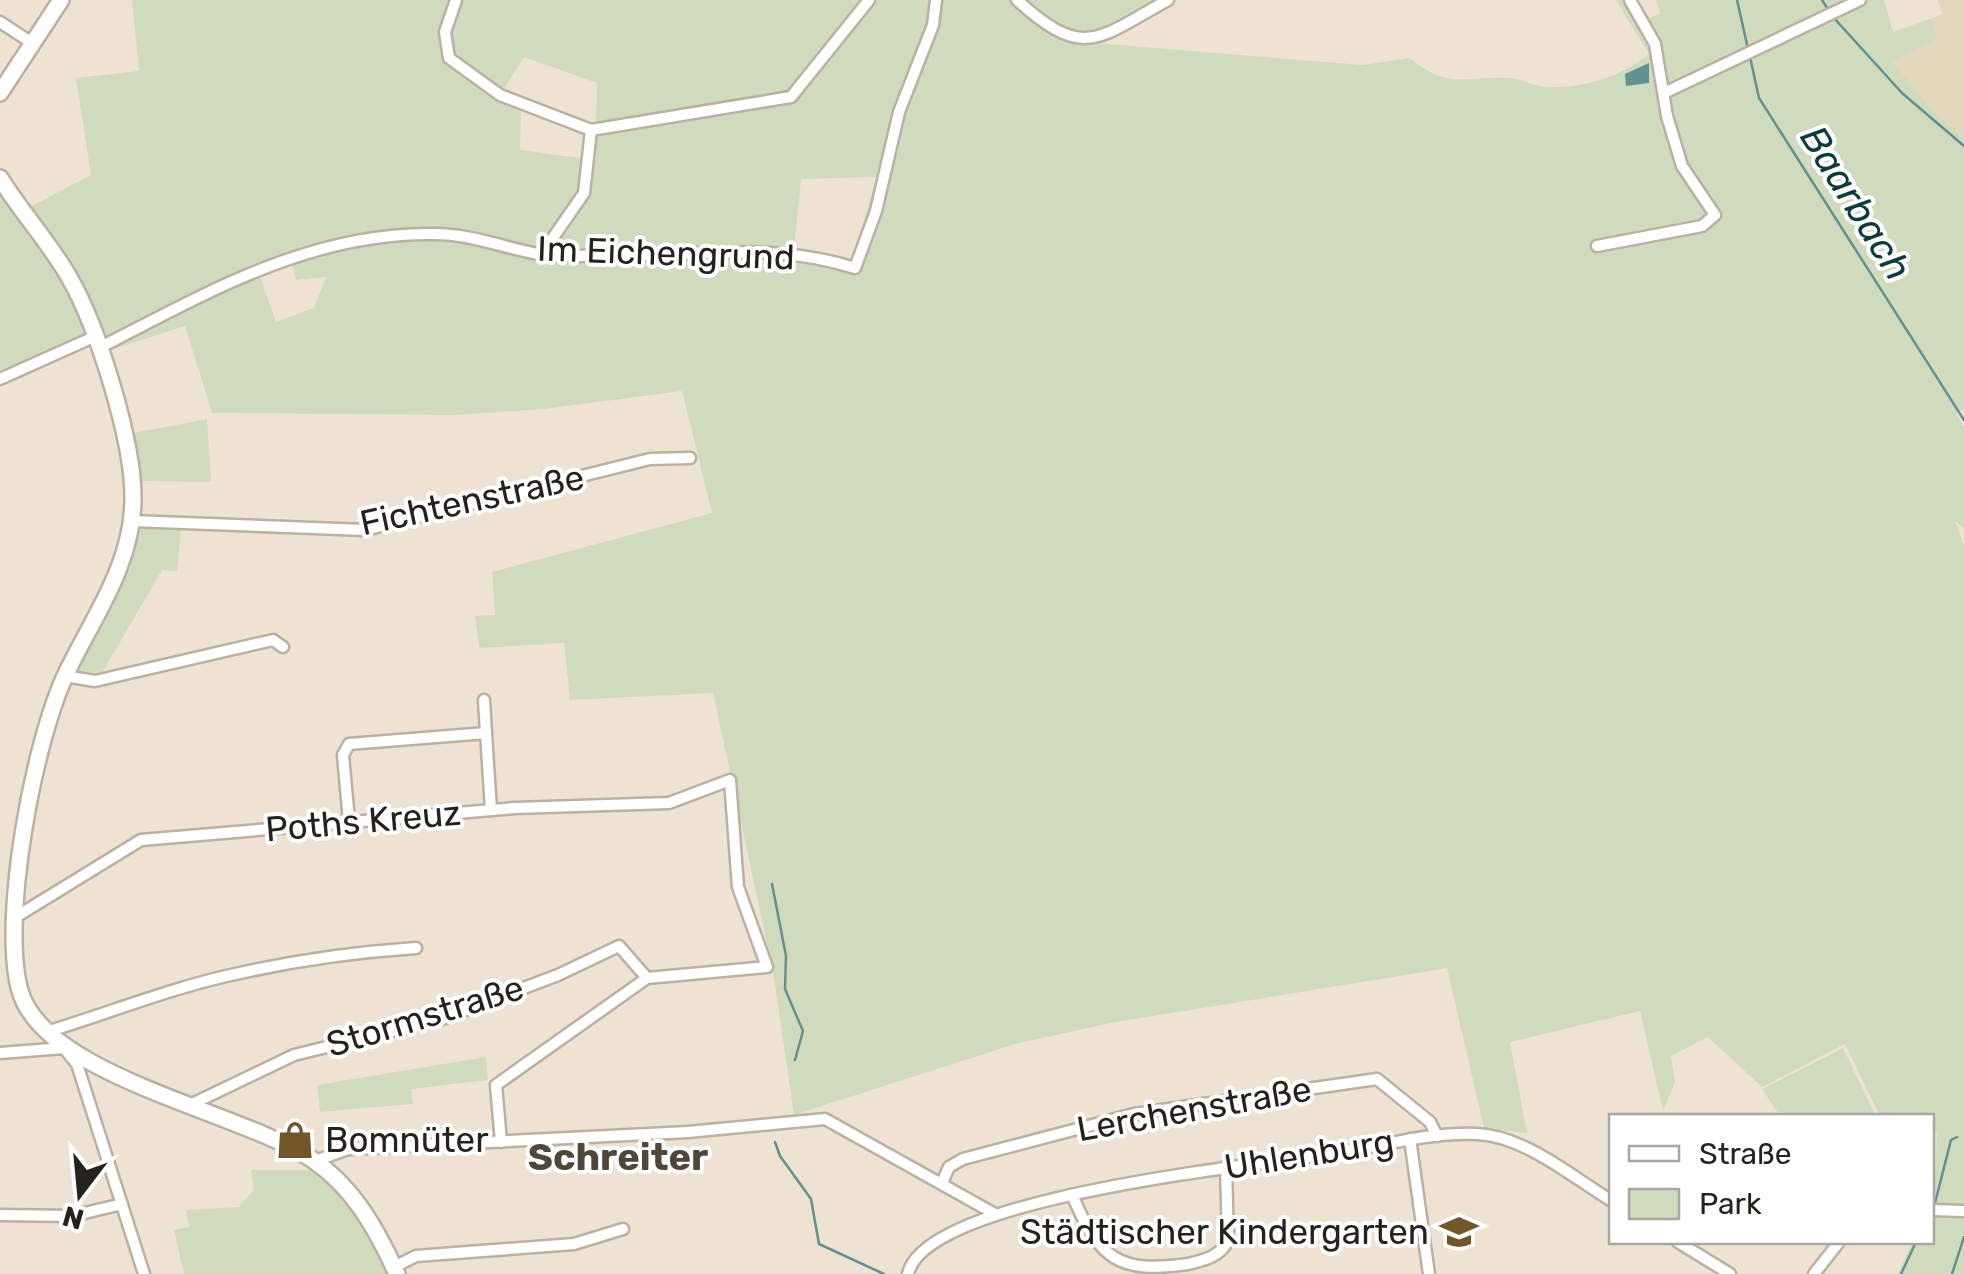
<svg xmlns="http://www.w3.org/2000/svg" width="1964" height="1274" viewBox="0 0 1964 1274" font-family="Rubik,sans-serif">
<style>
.built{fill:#e5d7be}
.green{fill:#d0dbbd;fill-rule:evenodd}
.water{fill:#609291}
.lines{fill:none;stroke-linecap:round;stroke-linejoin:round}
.stream{stroke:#609291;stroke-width:2.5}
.street-casing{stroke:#bbb1a1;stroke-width:15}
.secondary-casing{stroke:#bbb1a1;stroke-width:20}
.street{stroke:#fff;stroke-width:10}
.secondary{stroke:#fff;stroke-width:15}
.labels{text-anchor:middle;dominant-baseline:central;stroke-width:8;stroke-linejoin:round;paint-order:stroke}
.street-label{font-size:35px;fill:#25221b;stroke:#fff}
.poi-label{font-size:35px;fill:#25221b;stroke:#fff;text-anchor:start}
.water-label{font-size:38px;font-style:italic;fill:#0b3c3c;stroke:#fff}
.neighbourhood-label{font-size:38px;font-weight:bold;fill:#4f4738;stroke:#fff}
</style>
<rect width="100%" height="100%" fill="#eee3d2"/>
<polygon class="built" points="1938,0 1964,0 1964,139 1934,111 1893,62 1938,39 1932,18 1942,14"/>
<g class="green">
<path d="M 132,0 L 1163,0 C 1123,21 1102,38 1055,30 L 1054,35 L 1082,42 L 1363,65 L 1410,58 C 1448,90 1464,76 1511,78 C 1522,79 1530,84 1540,86 C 1578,91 1621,77 1649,54 L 1616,0 L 1625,0 L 1646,20 L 1660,13 L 1656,0 L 1884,0 L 1893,32 L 1932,18 L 1938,39 L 1893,62 L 1934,111 L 1964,139 L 1964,409 L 1956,413 L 1964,427 L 1964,528 L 1955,521 L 1964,545 L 1964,1274 L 1898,1274 L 1912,1242 L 1932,1242 L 1937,1134 L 1932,1131 L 1932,1116 L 1880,1116 L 1845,1044 L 1762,1087 L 1708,1037 L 1671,1056 L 1675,1082 L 1663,1111 L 1640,1011 L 1510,1042 L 1527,1133 L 1484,1128 L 1447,968 L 1111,1023 L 1015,1044 L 794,1115 L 773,971 L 713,693 L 570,700 L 564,643 L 479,648 L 475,616 L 495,615 L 492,572 L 712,513 L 682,391 L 544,409 L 456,415 L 212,413 L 185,326 L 107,351 L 96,333 L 0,370 L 0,187 L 26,209 L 91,175 L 76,78 L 139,71 ZM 524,57 L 597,83 L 595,160 L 520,150 L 521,110 L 497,100 ZM 877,177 L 849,270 L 793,261 L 801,179 ZM 289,254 L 296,280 L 326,277 L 314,308 L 276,322 L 256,265 Z"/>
<polygon points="207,419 211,482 137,481 128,434"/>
<polygon points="137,526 181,529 177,571 162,570 102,673 74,672"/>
<polygon points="1843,1048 1876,1116 1780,1116 1762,1089"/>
<polygon points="486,1057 488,1080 411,1089 413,1104 320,1112 317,1085"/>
<polygon points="251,1170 313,1170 353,1210 388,1274 184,1274 174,1230 189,1227 186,1210 239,1207 254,1190"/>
</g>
<polygon class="water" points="1649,63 1649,83 1626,86 1625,74"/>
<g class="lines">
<g class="stream">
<polyline points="1737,0 1748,49"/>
<polyline points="1822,0 1829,11"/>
<polyline points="1834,18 1902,93 1964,146"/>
<polyline points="1750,57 1759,98 1964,420"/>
<polyline points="772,884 786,956 785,989 803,1031 795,1060"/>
<polyline points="775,1142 780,1156 811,1199 819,1244 884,1274"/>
<polyline points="1935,1203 1951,1140 1957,1137"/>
<polyline points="1901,1274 1916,1242"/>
<polyline points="1952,1274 1964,1237"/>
</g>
<g class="street-casing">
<g id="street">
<polyline points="456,0 445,32 449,58 500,95 591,130 791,97 869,0"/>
<path d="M 1017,0 C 1084,61 1097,39 1168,0"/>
<polyline points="0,22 32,43"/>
<polyline points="1664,93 1860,0"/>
<polyline points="1597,246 1702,226 1715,215 1682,166 1667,116 1655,44 1630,0"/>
<polyline points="541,255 584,193 591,130"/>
<path d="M 99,348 C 206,293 311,232 434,234 C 471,234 501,247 538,254 C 563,259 595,254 621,255 C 703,256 774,242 855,268 L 876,211 L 899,112 L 933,25 L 936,0"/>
<polyline points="0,379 96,336"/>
<polyline points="132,521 365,530 650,459 690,458"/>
<polyline points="64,676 95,681 273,640 283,647"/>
<polyline points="484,700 486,733"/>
<polyline points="349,821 343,755 349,744 486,733 491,810"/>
<polyline points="14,918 141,840 515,808 669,803 730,780 738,887 767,967 647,978 496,1085 501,1142"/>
<path d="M 46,1032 C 109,1013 176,986 240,973 C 298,960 357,952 416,948"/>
<polyline points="0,1053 64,1048 77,1064 144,1274"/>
<polyline points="192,1104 294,1055 442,1019 558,975 619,946 647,978"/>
<polyline points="1410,1139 1429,1274"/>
<polyline points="315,1161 348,1149 688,1132 825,1119 995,1214"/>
<polyline points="942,1183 949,1167 963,1159 1134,1114 1377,1079 1430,1122 1437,1136"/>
<path d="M 1073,1197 C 1100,1259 1118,1274 1188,1264 C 1205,1260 1219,1257 1228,1241 L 1226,1166"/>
<polyline points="1932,1210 1964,1211"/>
<polyline points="0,1215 72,1216 122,1204"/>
<polyline points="1678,1242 1730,1274"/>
<polyline points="394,1267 416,1256 574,1244 623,1229"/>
<path d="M 908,1274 C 925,1196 1262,1165 1334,1153 C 1382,1146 1429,1132 1477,1134 C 1525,1136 1572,1177 1612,1201"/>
<polyline points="1814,1274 1839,1242"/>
</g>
</g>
<g class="secondary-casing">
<g id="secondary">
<polyline points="0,93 61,0"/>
<path d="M 0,178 C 21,212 49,242 69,277 C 98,327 134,443 133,500 C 132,566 93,617 66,674 C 34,741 0,920 20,991 C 45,1077 240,1111 313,1160 C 354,1188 377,1230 397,1274"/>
</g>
</g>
<use href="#street" class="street"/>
<use href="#secondary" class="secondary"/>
</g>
<defs>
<g id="shop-bare" transform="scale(3)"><path d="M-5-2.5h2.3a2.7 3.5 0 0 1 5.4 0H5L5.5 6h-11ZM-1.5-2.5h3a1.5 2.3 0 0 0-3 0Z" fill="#715628" stroke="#fff" stroke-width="2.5" paint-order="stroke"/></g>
<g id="school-bare" transform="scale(3)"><path d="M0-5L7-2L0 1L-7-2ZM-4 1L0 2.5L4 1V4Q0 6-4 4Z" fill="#715628" stroke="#fff" stroke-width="2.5" paint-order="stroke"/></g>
</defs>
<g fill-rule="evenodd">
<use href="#shop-bare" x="295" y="1140"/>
<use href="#school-bare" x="1459" y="1232"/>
</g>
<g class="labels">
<g class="street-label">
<text transform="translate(666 253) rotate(2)">Im Eichengrund</text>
<text transform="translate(472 500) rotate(-12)">Fichtenstraße</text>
<text transform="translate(363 821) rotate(-5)">Poths Kreuz</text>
<text transform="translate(425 1016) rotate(-17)">Stormstraße</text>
<text transform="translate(1194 1109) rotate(-10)">Lerchenstraße</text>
<text transform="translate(1309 1154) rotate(-9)">Uhlenburg</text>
</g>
<g class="poi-label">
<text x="325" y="1140">Bomnüter</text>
<text x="1429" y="1232" text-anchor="end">Städtischer Kindergarten</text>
</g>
<g class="water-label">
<text transform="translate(1856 203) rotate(58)">Baarbach</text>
</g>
<g class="neighbourhood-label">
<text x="618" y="1157">Schreiter</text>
</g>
</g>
<rect x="1609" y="1114" width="325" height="130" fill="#ffffff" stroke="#a8a7a4" stroke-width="2.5"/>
<rect x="1629" y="1146" width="50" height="15" fill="#ffffff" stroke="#a8a7a4" stroke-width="2.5"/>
<text x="1699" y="1164" font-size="30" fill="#25221b">Straße</text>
<rect x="1629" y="1189" width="50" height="30" fill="#d0dbbd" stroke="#a8a7a4" stroke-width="2.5"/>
<text x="1699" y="1214" font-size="30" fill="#25221b">Park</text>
<g transform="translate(80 1194) rotate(196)" stroke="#ffffff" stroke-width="8" paint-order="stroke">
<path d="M0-8L18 38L0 25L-18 38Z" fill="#25221b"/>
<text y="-15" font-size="28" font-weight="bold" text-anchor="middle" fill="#25221b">N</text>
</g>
</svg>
